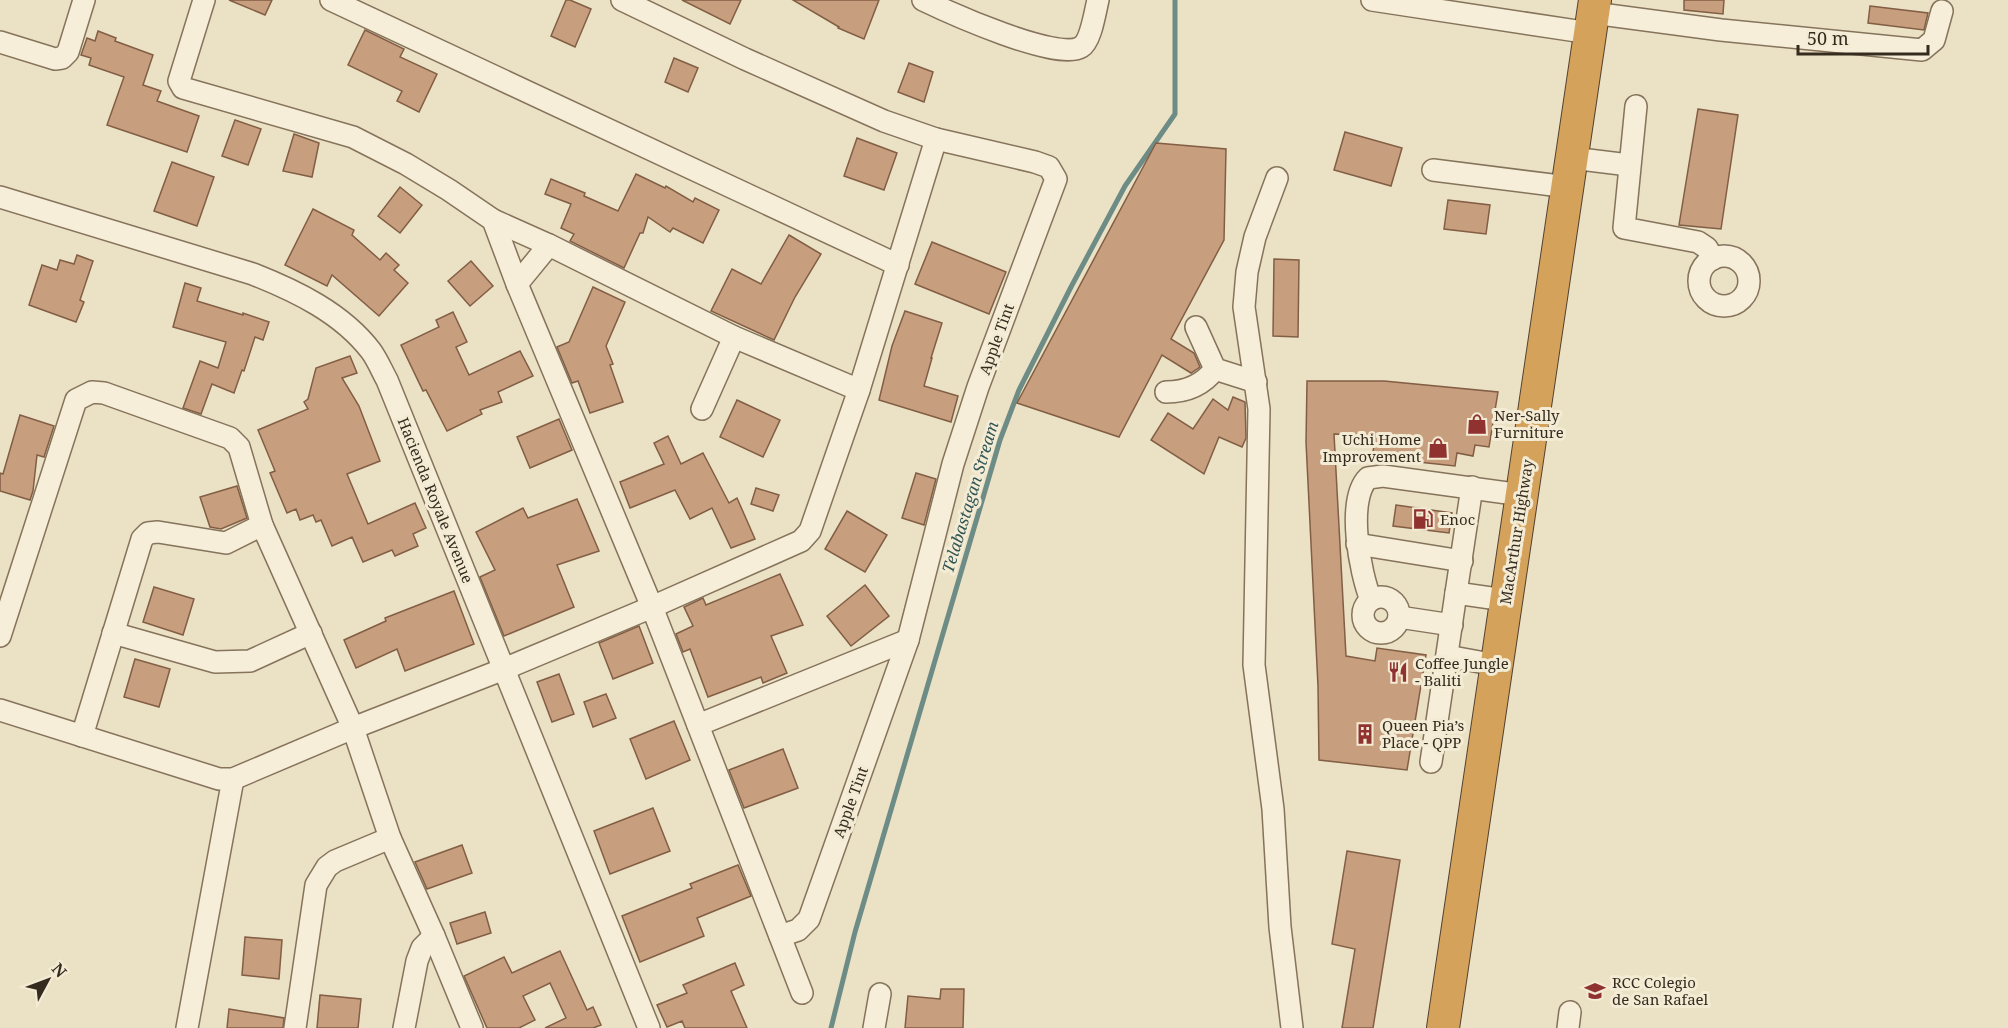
<svg xmlns="http://www.w3.org/2000/svg" width="2008" height="1028" viewBox="0 0 2008 1028" font-family="'Noto Serif',serif">
<style>
.lines{fill:none;stroke-linecap:round;stroke-linejoin:round}
.stream{stroke:#6e8c86;stroke-width:5}
.building{fill:#c79e7e;stroke:#825e44;stroke-width:1.5}
.minor-casing{stroke:#85735c;stroke-width:24}
.highway-casing{stroke:#534130;stroke-width:34}
.minor{stroke:#f6eed8;stroke-width:21}
.highway{stroke:#d5a25c;stroke-width:32}
.labels{text-anchor:middle;dominant-baseline:central;stroke-width:6;stroke-linejoin:round;paint-order:stroke}
.street-label{font-size:15px;fill:#362b1f;stroke:#f3ebd4}
.poi-label{font-size:15px;fill:#362b1f;stroke:#f3ebd4;text-anchor:start}
.water-label{font-size:16px;font-style:italic;fill:#305553;stroke:#f3ebd4}
</style>
<rect width="100%" height="100%" fill="#ebe1c5"/>
<g class="lines">
<polyline class="stream" points="831,1028 855,932 1000,440 1019,390 1071,287 1125,186 1175,114 1175,0"/>
</g>
<g class="building">
<polygon points="229,0 272,0 265,15"/>
<polygon points="566,0 570,0 591,9 575,47 551,36"/>
<polygon points="682,0 741,0 730,24"/>
<polygon points="793,0 879,0 864,39 838,28 839,27"/>
<polygon points="1684,0 1724,0 1723,14 1684,10"/>
<polygon points="1870,6 1928,13 1924,30 1868,23"/>
<polygon points="365,30 404,49 400,57 437,74 419,112 397,101 402,91 348,65"/>
<polygon points="98,31 116,38 115,41 153,55 143,85 161,91 157,101 199,116 187,152 107,125 124,77 89,65 91,58 81,55 87,38 95,41"/>
<polygon points="674,58 698,68 688,92 665,82"/>
<polygon points="909,63 933,72 924,102 898,92"/>
<polygon points="1698,109 1738,115 1721,229 1679,225"/>
<polygon points="235,120 261,129 248,165 222,156"/>
<polygon points="1345,132 1402,148 1391,186 1334,170"/>
<polygon points="294,134 319,143 312,177 283,171"/>
<polygon points="857,138 897,153 884,190 844,176"/>
<polygon points="1156,143 1226,149 1224,240 1171,339 1194,353 1200,367 1191,373 1162,355 1119,437 1017,403"/>
<polygon points="172,162 214,177 197,226 154,211"/>
<polygon points="636,174 665,188 666,186 693,202 695,198 719,210 703,243 673,228 670,232 648,217 643,233 640,233 624,268 570,241 574,234 561,228 571,204 545,194 551,179 585,193 584,196 618,211"/>
<polygon points="400,187 422,205 400,233 378,216"/>
<polygon points="1448,200 1490,205 1486,234 1444,229"/>
<polygon points="313,209 354,230 352,235 380,260 386,253 399,265 394,270 408,283 379,316 332,275 327,286 285,265"/>
<polygon points="789,235 821,254 795,297 774,340 711,311 732,269 761,284"/>
<polygon points="932,242 1006,272 989,314 915,284"/>
<polygon points="77,255 93,261 80,300 84,302 76,322 29,305 42,265 57,270 60,260 74,264"/>
<polygon points="1274,259 1299,260 1298,337 1273,336"/>
<polygon points="471,261 493,286 470,306 448,281"/>
<polygon points="185,283 201,288 197,301 243,315 243,313 269,322 263,340 255,337 244,371 242,370 234,393 212,384 201,414 183,408 200,361 218,368 226,342 173,327"/>
<polygon points="593,287 625,302 606,346 613,364 610,365 623,402 590,413 578,381 572,383 557,347 569,342"/>
<polygon points="905,311 942,323 931,358 932,358 924,386 958,396 951,422 879,400 892,346"/>
<polygon points="453,312 467,342 456,347 469,375 520,351 533,376 498,392 502,402 480,410 482,414 447,431 426,390 423,391 401,345 439,327 436,320"/>
<polygon points="350,356 357,373 342,378 359,406 380,461 347,474 368,524 415,503 426,528 413,534 418,546 395,556 392,550 363,562 352,537 332,546 321,520 316,522 313,515 300,520 296,509 287,513 270,473 275,471 258,430 308,409 304,402 308,399 316,368"/>
<polygon points="1307,381 1384,381 1498,392 1489,447 1475,445 1473,456 1457,453 1455,466 1372,457 1376,435 1334,434 1346,656 1375,661 1377,648 1426,655 1407,770 1319,760 1318,686 1306,442"/>
<polygon points="1233,397 1245,402 1246,438 1242,447 1219,437 1204,474 1151,440 1168,413 1193,429 1213,399 1228,410"/>
<polygon points="737,400 780,420 763,457 720,437"/>
<polygon points="20,415 54,426 44,457 37,455 33,491 30,500 0,491 0,473 3,474"/>
<polygon points="559,419 572,450 530,468 517,437"/>
<polygon points="668,436 681,464 703,453 729,503 737,498 755,539 731,548 712,508 690,519 675,490 630,508 620,482 664,464 654,443"/>
<polygon points="916,473 936,479 924,525 902,518"/>
<polygon points="237,486 247,518 221,529 210,527 200,497"/>
<polygon points="756,488 779,495 773,511 751,504"/>
<polygon points="577,499 599,551 557,565 574,607 504,636 480,577 495,570 476,532 523,508 528,518"/>
<polygon points="1396,505 1452,513 1449,533 1393,526"/>
<polygon points="847,511 887,535 865,572 825,549"/>
<polygon points="780,574 803,625 771,636 787,673 763,683 761,677 708,697 690,649 683,652 676,634 693,626 684,607 703,598 706,605"/>
<polygon points="865,585 889,616 851,646 827,616"/>
<polygon points="154,587 194,599 183,635 143,622"/>
<polygon points="454,591 474,644 405,671 397,649 356,668 344,640 386,621 385,618"/>
<polygon points="639,626 653,663 613,679 599,643"/>
<polygon points="135,659 170,669 159,707 124,697"/>
<polygon points="559,674 574,714 552,722 537,682"/>
<polygon points="606,694 616,718 593,727 584,702"/>
<polygon points="674,721 690,760 646,779 630,739"/>
<polygon points="783,749 798,788 744,808 729,770"/>
<polygon points="653,808 670,851 610,874 594,831"/>
<polygon points="462,845 472,873 427,889 415,862"/>
<polygon points="1347,851 1400,860 1373,1028 1342,1028 1355,949 1332,944"/>
<polygon points="738,865 751,896 697,918 704,936 640,962 622,916 692,888 690,884"/>
<polygon points="485,912 491,933 457,944 450,923"/>
<polygon points="245,937 282,940 279,979 242,975"/>
<polygon points="560,951 587,1010 593,1007 601,1025 593,1028 545,1028 566,1018 550,983 523,996 535,1020 519,1028 487,1028 464,976 504,957 512,973"/>
<polygon points="735,963 744,985 731,991 747,1028 685,1028 682,1021 667,1027 657,1005 687,993 683,985"/>
<polygon points="941,989 964,989 963,1028 905,1028 908,996 940,999"/>
<polygon points="320,995 361,999 358,1028 317,1028"/>
<polygon points="229,1009 284,1018 283,1028 227,1028"/>
</g>
<g class="lines">
<g class="minor-casing">
<g id="minor">
<polyline points="204,0 179,81 183,88 353,137 406,164 449,190 493,220 517,284 652,607 802,993"/>
<polyline points="331,0 898,265"/>
<polyline points="622,0 745,59 884,121 936,139 1035,162 1049,167 1056,179 978,387 953,464 908,640 809,919 798,930 780,936"/>
<path d="M 923,0 C 948,12 1058,62 1081,47 C 1091,41 1095,12 1098,0"/>
<polyline points="1372,0 1590,33"/>
<polyline points="1593,13 1721,30 1922,50 1934,40 1942,11"/>
<polyline points="0,42 55,59 62,58 68,52 84,0"/>
<polyline points="1636,106 1624,228 1698,242 1707,248 1713,259"/>
<polyline points="1572,158 1629,165"/>
<polyline points="1433,170 1568,187"/>
<polyline points="1277,178 1255,237 1247,272 1244,307 1259,409 1254,665 1273,809 1280,927 1292,1028"/>
<path d="M 0,197 L 253,274 C 296,291 342,313 371,351 C 377,359 382,371 387,380 L 649,1028"/>
<polyline points="493,220 549,245 734,337 859,390"/>
<circle cx="1724" cy="281" r="25"/>
<polyline points="517,284 549,245"/>
<polyline points="1196,327 1215,369 1256,382"/>
<path d="M 1166,392 C 1186,392 1203,385 1215,369"/>
<polyline points="702,409 734,337"/>
<polyline points="1472,487 1456,593 1505,600"/>
<polyline points="1357,544 1462,561"/>
<circle cx="1381" cy="615" r="18"/>
<path d="M 1371,600 C 1360,573 1346,500 1368,478 L 1383,476 L 1522,495"/>
<polyline points="1399,617 1452,625"/>
<polyline points="113,633 215,662 250,661 311,633"/>
<polyline points="0,636 76,400 92,392 104,393 230,438 239,447 262,525 353,728 390,838 434,936 472,1028"/>
<polyline points="1447,656 1496,665"/>
<polyline points="0,710 219,779 233,779 353,728 504,669 652,607 801,541 810,531 859,390 936,139"/>
<polyline points="698,725 908,640"/>
<polyline points="82,736 142,539 148,533 158,532 226,543 262,525"/>
<polyline points="1431,762 1456,593"/>
<polyline points="187,1028 233,779"/>
<polyline points="295,1028 316,885 327,867 335,861 390,838"/>
<polyline points="404,1028 417,961 422,948 434,936"/>
<polyline points="874,1028 880,994"/>
<polyline points="1568,1028 1570,1012"/>
</g>
</g>
<g class="highway-casing">
<polyline id="highway" points="1443,1028 1595,0"/>
</g>
<use href="#minor" class="minor"/>
<use href="#highway" class="highway"/>
</g>
<defs>
<g id="shop-bare" transform="scale(1.62)"><path d="M-5-2.5h2.3a2.7 3.5 0 0 1 5.4 0H5L5.5 6h-11ZM-1.5-2.5h3a1.5 2.3 0 0 0-3 0Z" fill="#903230" stroke="#f3ebd4" stroke-width="2.5" paint-order="stroke"/></g>
<g id="fuel-bare" transform="scale(1.62)"><path d="M-5.5-6h7V0h2V4h1.3V-2.5L3-4.5l.8-.8L6-3V5H2.5V1h-1V6h-7ZM-4.2-4.7v3.2H.2V-4.7Z" fill="#903230" stroke="#f3ebd4" stroke-width="2.5" paint-order="stroke"/></g>
<g id="restaurant-bare" transform="scale(1.62)"><path d="M-5-6h1v4h1v-4h1v4h1v-4h1v5L-1.5 .5V6h-2V.5L-5-1ZM5-6V6H3V1.5H1.5Q1.5-4 5-6Z" fill="#903230" stroke="#f3ebd4" stroke-width="2.5" paint-order="stroke"/></g>
<g id="building-bare" transform="scale(1.62)"><path d="M-4-6H4V6H1V3H-1V6H-4ZM-2.5-4.3h1.7v1.8h-1.7ZM.8-4.3h1.7v1.8H.8ZM-2.5-1h1.7V.8h-1.7ZM.8-1h1.7V.8H.8Z" fill="#903230" stroke="#f3ebd4" stroke-width="2.5" paint-order="stroke"/></g>
<g id="school-bare" transform="scale(1.62)"><path d="M0-5L7-2L0 1L-7-2ZM-4 1L0 2.5L4 1V4Q0 6-4 4Z" fill="#903230" stroke="#f3ebd4" stroke-width="2.5" paint-order="stroke"/></g>
</defs>
<g fill-rule="evenodd">
<use href="#shop-bare" x="1477" y="424"/>
<use href="#shop-bare" x="1438" y="448"/>
<use href="#fuel-bare" x="1423" y="519"/>
<use href="#restaurant-bare" x="1398" y="672"/>
<use href="#building-bare" x="1365" y="734"/>
<use href="#school-bare" x="1595" y="991"/>
</g>
<g class="labels">
<g class="street-label">
<text transform="translate(996 339) rotate(-70)">Apple Tint</text>
<text transform="translate(436 500) rotate(68)">Hacienda Royale Avenue</text>
<text transform="translate(1516 532) rotate(-81)">MacArthur Highway</text>
<text transform="translate(850 802) rotate(-70)">Apple Tint</text>
</g>
<g class="poi-label">
<text x="1494" y="415">Ner-Sally<tspan x="1494" dy="17">Furniture</tspan></text>
<text x="1421" y="439" text-anchor="end">Uchi Home<tspan x="1421" dy="17">Improvement</tspan></text>
<text x="1440" y="519">Enoc</text>
<text x="1415" y="663">Coffee Jungle<tspan x="1415" dy="17">- Baliti</tspan></text>
<text x="1382" y="725">Queen Pia’s<tspan x="1382" dy="17">Place - QPP</tspan></text>
<text x="1612" y="982">RCC Colegio<tspan x="1612" dy="17">de San Rafael</tspan></text>
</g>
<g class="water-label">
<text transform="translate(970 497) rotate(-73)">Telabastagan Stream</text>
</g>
</g>
<g transform="translate(48 980) rotate(49)" stroke="#f3ebd4" stroke-width="4.5" paint-order="stroke">
<path d="M0-4.5L10 22L0 15L-10 22Z" fill="#362b1f"/>
<text y="-9" font-size="16" font-weight="bold" text-anchor="middle" fill="#362b1f">N</text>
</g>
<path d="M1798 45v9h130v-9" fill="none" stroke="#362b1f" stroke-width="3"/>
<text x="1807" y="45" font-size="18" fill="#362b1f" stroke="#f3ebd4" stroke-width="4.5" paint-order="stroke">50 m</text>
</svg>
